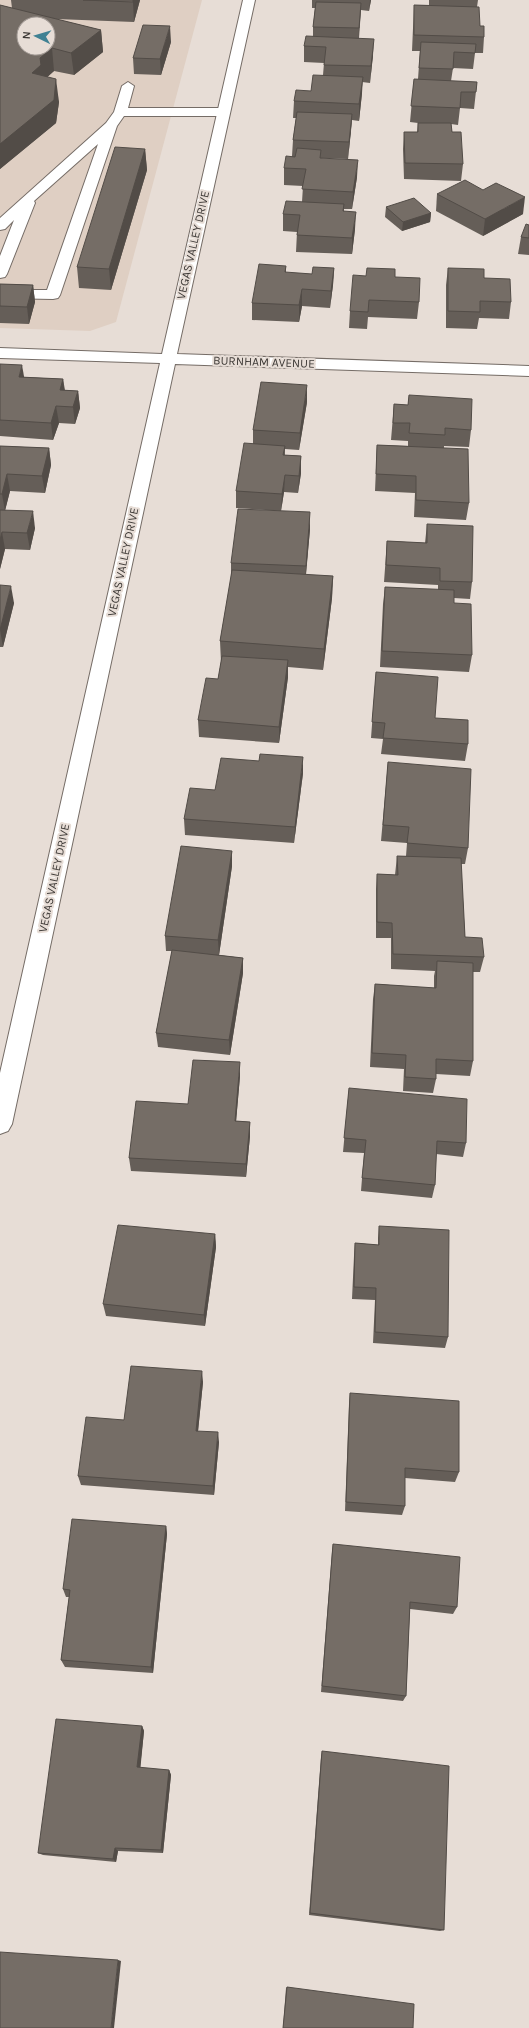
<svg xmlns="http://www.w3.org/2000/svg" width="529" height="2028" viewBox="0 0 529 2028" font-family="Karla,sans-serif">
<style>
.built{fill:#dfcfc3;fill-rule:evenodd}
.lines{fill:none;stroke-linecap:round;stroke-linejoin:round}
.lane-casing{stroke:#756c66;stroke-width:2}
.secondary-casing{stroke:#756c66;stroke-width:2}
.lane{fill:#fff;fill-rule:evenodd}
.secondary{fill:#fff;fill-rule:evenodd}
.wall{fill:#655e58}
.shaded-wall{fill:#524c47}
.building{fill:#756d66;stroke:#524c47;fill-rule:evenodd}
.labels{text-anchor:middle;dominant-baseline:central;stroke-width:4;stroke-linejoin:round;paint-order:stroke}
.far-street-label{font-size:12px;fill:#3d3936;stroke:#e7ddd6}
</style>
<rect width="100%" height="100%" fill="#e7ddd6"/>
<path class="built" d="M 0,0 L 202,0 L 116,322 L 90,331 L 0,328 ZM 24,24 L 48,24 L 48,48 L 24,48 Z"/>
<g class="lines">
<g class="lane-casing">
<polygon id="lane" points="128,82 134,86 128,108 224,108 230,112 224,116 124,116 117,126 60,295 58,298 53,299 0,298 0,290 47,290 98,144 34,201 35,203 7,274 5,277 0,278 0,256 14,220 5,229 0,230 0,218 106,123 114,112 122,86"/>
</g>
<g class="secondary-casing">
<polygon id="secondary" points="243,0 255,0 177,354 529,366 529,376 175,364 12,1124 8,1131 0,1134 0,1073 160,363 0,358 0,348 162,354"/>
</g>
<use href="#lane" class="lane"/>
<use href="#secondary" class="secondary"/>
</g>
<g class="wall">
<polygon points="11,0 140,0 134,22 56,19 101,30 103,52 74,75 54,71 47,77 59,102 56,123 0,169 0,5 12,8"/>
<polygon points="312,0 371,0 369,11 361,10 359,38 373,55 370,83 362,82 362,93 359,121 352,120 348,159 321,158 357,177 352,209 344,209 344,211 355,229 352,254 296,252 297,232 283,231 283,214 302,202 303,186 284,185 284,168 292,156 293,140 296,118 293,118 294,101 311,91 323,75 324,63 304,62 304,46 313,36 313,27 315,8 312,8"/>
<polygon points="429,0 478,0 477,7 480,26 484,37 483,53 475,53 473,69 453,68 451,81 477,82 474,109 460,108 458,125 451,124 452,132 463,164 461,181 404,179 403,149 404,132 417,132 418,123 410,122 414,79 418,79 420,51 412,51 414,5 429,5"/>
<polygon points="171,42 161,75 134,74 133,58"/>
<polygon points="145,149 147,170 111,290 79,288 77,267"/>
<polygon points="437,194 523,214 483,236 436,211"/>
<polygon points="386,207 431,213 430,222 402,231 385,217"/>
<polygon points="529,225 529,255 518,254 521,237"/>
<polygon points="286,266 286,273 312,274 334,268 333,285 330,308 302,306 299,322 252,320 252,303"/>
<polygon points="448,268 484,278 511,302 509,319 479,318 477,329 446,328 446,285"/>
<polygon points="395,277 419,302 417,319 368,317 367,329 349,328 350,311"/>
<polygon points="0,284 33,285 35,302 29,324 0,323"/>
<polygon points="0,364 24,377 63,379 65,390 78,391 80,408 75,424 59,423 53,440 0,436"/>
<polygon points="409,395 471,430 469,447 444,446 444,448 469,503 466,520 414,517 415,493 375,491 377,445 408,446 408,441 391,440 394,404 408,405"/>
<polygon points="307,402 299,450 285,449 285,455 301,456 301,473 298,493 284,492 281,511 236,508 236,491 253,444 253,430"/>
<polygon points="0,446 49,448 51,465 45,493 10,491 5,510 35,528 30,550 5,549 0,569"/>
<polygon points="427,524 472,582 470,599 454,598 454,603 472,655 469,672 380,667 383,604 385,587 438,590 438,585 384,582 387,541 425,543"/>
<polygon points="310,529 306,575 333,576 332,598 323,670 288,667 288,677 279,743 199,737 198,720 218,679 221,662 220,641 231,578 231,563"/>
<polygon points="0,585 14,603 3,647 0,647"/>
<polygon points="376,672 435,718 468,744 465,761 381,754 383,739 371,738"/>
<polygon points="388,762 468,848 465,864 461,864 465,937 484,957 480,972 473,972 473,1061 470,1076 436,1074 436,1079 433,1093 403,1091 404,1069 370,1067 373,999 375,984 434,988 434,976 435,971 391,969 391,938 376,938 376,889 377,874 395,875 397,856 406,856 407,843 381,841"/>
<polygon points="303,773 294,843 185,835 184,819 215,790"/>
<polygon points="232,851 232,866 219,955 243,958 243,973 230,1055 158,1047 156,1033 172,951 166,951 165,936"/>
<polygon points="240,1076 236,1121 250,1122 250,1136 246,1177 131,1171 129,1158 188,1104"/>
<polygon points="349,1088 466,1143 463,1157 436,1154 435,1185 432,1198 361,1191 364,1153 343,1152"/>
<polygon points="379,1226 448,1337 445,1348 373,1343 375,1300 352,1299 354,1256 355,1243 378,1245 378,1238"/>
<polygon points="215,1234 216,1247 205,1326 106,1316 103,1304"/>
<polygon points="203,1382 198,1431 219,1442 214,1495 81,1485 78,1476 124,1420"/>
<polygon points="350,1393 459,1472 455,1482 405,1478 405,1506 402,1515 345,1511 349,1404"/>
<polygon points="166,1526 167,1534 153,1673 65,1667 61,1660 69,1597 66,1597 63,1589"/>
<polygon points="333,1544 457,1607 453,1614 410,1609 406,1696 403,1701 321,1692 332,1552"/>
<polygon points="142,1726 144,1731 140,1768 169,1770 171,1775 163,1853 118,1851 116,1862 43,1855 38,1853"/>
<polygon points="322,1751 444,1930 440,1931 309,1915 321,1757"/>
<polygon points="287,1987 413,2028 283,2028 286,1988"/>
</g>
<g class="shaded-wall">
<polygon points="133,0 140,0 134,22 133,2"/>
<polygon points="370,0 371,0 369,11"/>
<polygon points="361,3 360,19 358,44 359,28"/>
<polygon points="170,26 171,42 161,75 160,59"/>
<polygon points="101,30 103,52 74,75 71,53"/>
<polygon points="374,39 373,55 370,83 371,66"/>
<polygon points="52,48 54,71 43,81 32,73 40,58"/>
<polygon points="363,77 362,93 359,121 359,104"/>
<polygon points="56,79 59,102 56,123 0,169 0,144"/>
<polygon points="352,114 351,131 348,159 349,142"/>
<polygon points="145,149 147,170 111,290 109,269"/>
<polygon points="358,160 357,177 352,209 353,192"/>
<polygon points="525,197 523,214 483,236 485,219"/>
<polygon points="356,212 355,229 352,254 352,238"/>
<polygon points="431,213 430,222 402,231 403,222"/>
<polygon points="334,268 333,285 330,308 331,291"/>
<polygon points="33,285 35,302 29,324 27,307"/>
<polygon points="302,289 302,306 299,322 299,305"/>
<polygon points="22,365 25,382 19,377"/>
<polygon points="63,379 65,396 62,407 60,390"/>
<polygon points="307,385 307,402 299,450 300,433"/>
<polygon points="78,391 80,408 75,424 73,407"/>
<polygon points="56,406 59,423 53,440 51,423"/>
<polygon points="49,448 51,465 45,493 42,476"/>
<polygon points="301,456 301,473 298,493 299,476"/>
<polygon points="7,474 10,491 5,511 2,494"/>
<polygon points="285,475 284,492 281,511 282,494"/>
<polygon points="33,511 35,528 30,550 27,533"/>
<polygon points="310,512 310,529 305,583 306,566"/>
<polygon points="2,532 5,549 0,569 0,540"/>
<polygon points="333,576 332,598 323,670 324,649"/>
<polygon points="11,586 14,603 3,647 0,630"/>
<polygon points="288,660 288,677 279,743 279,727"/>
<polygon points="303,757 303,773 294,843 295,827"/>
<polygon points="232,851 232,866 219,955 218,940"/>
<polygon points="243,958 243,973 230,1055 229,1040"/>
<polygon points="240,1062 240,1076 235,1134 235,1121"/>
<polygon points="250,1122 250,1136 246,1177 246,1164"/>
<polygon points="215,1234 216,1247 205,1326 204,1315"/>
<polygon points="202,1371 203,1382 197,1441 196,1431"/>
<polygon points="218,1432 219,1442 214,1495 213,1486"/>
<polygon points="166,1526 167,1534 153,1673 151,1667"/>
<polygon points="142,1726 144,1731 140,1772 137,1767"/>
<polygon points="169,1770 171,1775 163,1853 161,1850"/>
<polygon points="115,1848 118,1851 116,1862 113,1859"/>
<polygon points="118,1960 121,1961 114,2028 111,2028"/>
</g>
<g class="building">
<polygon points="83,0 133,0 133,2"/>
<polygon points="316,2 361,3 359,28 313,27"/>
<path d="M 0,5 L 101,30 L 71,53 L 52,48 L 40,58 L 41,65 L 32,73 L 56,79 L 54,100 L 0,144 ZM 24,24 L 48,24 L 48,48 L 24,48 Z"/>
<polygon points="414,5 479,7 480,26 484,26 484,37 414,35"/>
<polygon points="143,25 170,26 160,59 133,58"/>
<polygon points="306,36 374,39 371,66 324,65 326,47 304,46"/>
<polygon points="421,42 476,44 475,53 454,52 453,69 419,68"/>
<polygon points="313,75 363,77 359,104 294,101 296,90 311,91"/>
<polygon points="414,79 477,82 476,92 461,92 460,108 411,106"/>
<polygon points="297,112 352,114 349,142 293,140"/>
<polygon points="418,123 451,123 452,132 461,132 463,164 405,163 404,132 418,132"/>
<polygon points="115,147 145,149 109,269 77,267"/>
<polygon points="297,148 321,150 320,158 358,160 353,192 302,189 306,169 284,168 286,156 295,157"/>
<polygon points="465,180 483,190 496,183 525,197 485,219 437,194"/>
<polygon points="414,198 431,213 403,222 386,207"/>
<polygon points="286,201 344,204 343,211 356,212 352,238 297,235 300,215 283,214"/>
<polygon points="526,224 529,225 529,238 521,237"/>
<polygon points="259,264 286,266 285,272 312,274 313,267 334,268 331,291 302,289 299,305 252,303"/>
<polygon points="367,268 395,269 395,277 420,278 419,302 369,300 368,312 350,311 353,275 366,276"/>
<polygon points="448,268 484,269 484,278 510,279 511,302 480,301 480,312 448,311"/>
<polygon points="0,284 33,285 27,307 0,306"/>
<polygon points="0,364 22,365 19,377 63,379 60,390 78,391 73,407 56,406 51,423 0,420"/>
<polygon points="261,382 307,385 300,433 253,430"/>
<polygon points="409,395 472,399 471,430 445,428 445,435 409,433 410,423 393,423 394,404 408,405"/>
<polygon points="244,443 285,446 283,455 301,456 299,476 285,475 282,494 236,491"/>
<polygon points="377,445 468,449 469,503 416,500 416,476 376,474"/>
<polygon points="0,446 49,448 42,476 7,474 2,494 0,494"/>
<polygon points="238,509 310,512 306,566 231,563"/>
<polygon points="0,510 33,511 27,533 2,532 0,540"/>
<polygon points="427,524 473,526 472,582 440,581 440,568 386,565 387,541 427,543"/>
<polygon points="232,570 333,576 324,649 220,641"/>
<polygon points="0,585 11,586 0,630"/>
<polygon points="385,587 454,590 454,603 471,604 472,655 382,651"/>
<polygon points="222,656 288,660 279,727 198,720 206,678 218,679"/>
<polygon points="376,672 438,677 435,718 468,720 468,744 383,738 385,723 372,722"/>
<polygon points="260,754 303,757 295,827 184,819 190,788 215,790 221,758 259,761"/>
<polygon points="388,762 471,769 468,848 407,843 409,827 383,825"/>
<polygon points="181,846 232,851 218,940 165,936"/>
<polygon points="397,856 461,858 465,937 482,938 484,957 393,954 392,923 377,922 377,874 398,875"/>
<polygon points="172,950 243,958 229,1040 156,1033"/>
<polygon points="437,961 473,963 473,1061 436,1059 436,1079 405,1077 406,1055 372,1053 375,984 436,988"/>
<polygon points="193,1060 240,1062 235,1121 250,1122 246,1164 129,1158 136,1101 188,1104"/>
<polygon points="349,1088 467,1099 466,1143 437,1141 435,1185 362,1178 366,1140 344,1138"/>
<polygon points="118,1225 215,1234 204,1315 103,1304"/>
<polygon points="379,1226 449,1230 448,1337 375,1332 376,1288 354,1287 355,1243 379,1245"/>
<polygon points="131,1366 202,1371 196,1431 218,1432 213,1486 78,1476 86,1417 124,1420"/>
<polygon points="350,1393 459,1401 459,1472 405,1468 405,1506 346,1502"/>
<polygon points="72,1519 166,1526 151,1667 61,1660 70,1590 63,1589"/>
<polygon points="333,1544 460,1557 457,1607 410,1602 406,1696 322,1686"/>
<polygon points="56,1719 142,1726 137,1767 169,1770 161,1850 115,1848 113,1859 38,1853"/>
<polygon points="322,1751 449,1766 444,1930 310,1913"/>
<polygon points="0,1952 118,1960 111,2028 0,2028"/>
<polygon points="287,1987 414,2004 413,2028 283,2028"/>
</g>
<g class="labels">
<g class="far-street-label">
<text transform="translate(193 245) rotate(-77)">VEGAS VALLEY DRIVE</text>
<text transform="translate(264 362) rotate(2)">BURNHAM AVENUE</text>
<text transform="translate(123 562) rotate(-78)">VEGAS VALLEY DRIVE</text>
<text transform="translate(54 878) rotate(-78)">VEGAS VALLEY DRIVE</text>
</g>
</g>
<g transform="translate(36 36) rotate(275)"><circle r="19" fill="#e7ddd6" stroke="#a39b96"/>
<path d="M0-3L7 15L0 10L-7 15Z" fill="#3f8193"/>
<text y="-6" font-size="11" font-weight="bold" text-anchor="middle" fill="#3d3936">N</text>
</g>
</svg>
